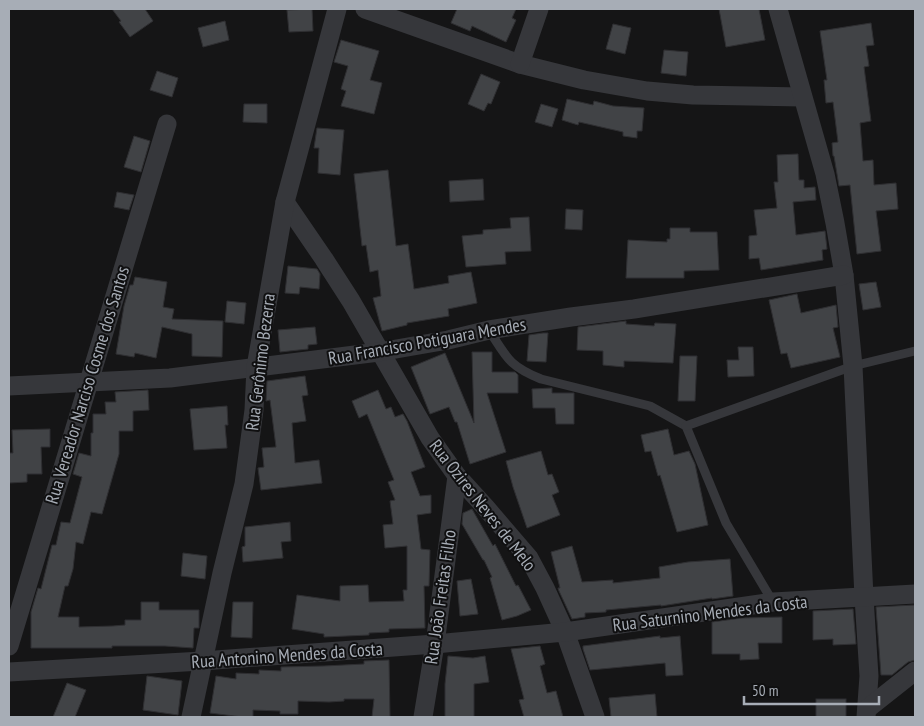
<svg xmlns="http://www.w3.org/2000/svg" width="924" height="726" viewBox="0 0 924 726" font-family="'PT Sans Narrow',sans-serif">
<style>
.building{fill:#414346;stroke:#2f2f32}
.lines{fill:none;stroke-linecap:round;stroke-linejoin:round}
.lane{stroke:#36373b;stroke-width:9}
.street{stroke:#36373b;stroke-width:19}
.labels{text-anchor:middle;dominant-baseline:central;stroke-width:4;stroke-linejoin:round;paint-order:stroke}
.street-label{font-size:18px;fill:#a7adb6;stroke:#101011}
</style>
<rect width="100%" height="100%" fill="#151516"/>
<g class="building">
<polygon points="112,9 145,9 153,21 130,37 119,22 121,21"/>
<polygon points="312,9 313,31 289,32 287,10"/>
<polygon points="457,9 516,9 512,18 516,20 506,42 472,26 470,31 451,23"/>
<polygon points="719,9 759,9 765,40 726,47"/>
<polygon points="225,21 229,40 203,47 198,28"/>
<polygon points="871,23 874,45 866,46 869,66 864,67 871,121 860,123 863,161 873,160 874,185 896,183 898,209 876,211 881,251 857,254 850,185 839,186 834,156 833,156 832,143 838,142 833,102 826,103 824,80 827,80 820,31"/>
<polygon points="613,24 631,28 625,54 606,49"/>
<polygon points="341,40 379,51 370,80 382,83 374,114 341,106 346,91 341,89 348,66 334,62"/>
<polygon points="664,50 688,52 686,76 661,73"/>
<polygon points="157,71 178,78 172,97 150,90"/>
<polygon points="481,74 500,82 491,104 488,103 484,111 468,104"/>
<polygon points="567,99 593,105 594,101 613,106 644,108 642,131 637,131 637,138 623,136 623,132 579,122 578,125 562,120"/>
<polygon points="244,104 267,104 267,123 243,122"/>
<polygon points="541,104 558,109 552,127 535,122"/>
<polygon points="317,128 344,130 340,175 318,173 319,148 314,148"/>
<polygon points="134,136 150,141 141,172 124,167"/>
<polygon points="798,154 799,180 804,180 804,188 815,187 816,200 793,202 796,235 825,231 827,249 822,250 823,260 761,270 759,258 749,259 749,236 757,235 754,210 777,208 774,182 778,182 777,155"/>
<polygon points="388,170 396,246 408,244 414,289 449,283 448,276 471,272 477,303 448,309 449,316 407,323 407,325 382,331 373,298 381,296 378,270 370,272 366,245 362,246 354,174"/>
<polygon points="483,179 484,200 450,202 449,181"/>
<polygon points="117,192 134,195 129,210 114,207"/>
<polygon points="566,209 583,210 582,230 565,229"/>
<polygon points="529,217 531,251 505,252 506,264 466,267 462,236 483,234 483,230 511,228 510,218"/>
<polygon points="670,228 690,228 690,232 717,232 719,270 684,271 684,278 626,278 628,240 667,242 667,239 670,239"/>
<polygon points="288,266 317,269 320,274 319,289 300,287 299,294 285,293"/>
<polygon points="135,277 167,282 163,307 174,309 172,319 223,321 222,357 192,356 192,334 162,327 156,358 135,353 134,357 116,354 124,306 130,285 133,285"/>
<polygon points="876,282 881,307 863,310 859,284"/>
<polygon points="797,294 801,313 836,305 838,327 833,328 840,357 791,368 787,353 781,354 769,300"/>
<polygon points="227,301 246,303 244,324 225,322"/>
<polygon points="626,321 626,324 654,326 655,323 676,324 673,363 624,361 624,367 603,365 603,351 577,350 578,327"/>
<polygon points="315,327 317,344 308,345 308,349 280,352 278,330"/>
<polygon points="543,333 548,333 546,362 527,361 529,335"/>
<polygon points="738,347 753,347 754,376 728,377 727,360 739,360"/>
<polygon points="472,352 492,352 492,372 515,372 518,375 518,393 487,393 506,452 470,464 457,422 455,422 449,407 430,414 411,367 445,353 474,423"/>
<polygon points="680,356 697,356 695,401 678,401"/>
<polygon points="305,376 308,395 302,396 306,421 292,423 295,463 319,460 322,483 261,490 258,468 264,467 262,448 276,447 270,400 266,401 267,381"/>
<polygon points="552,388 552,393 574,393 574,424 556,424 555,408 533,408 532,389"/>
<polygon points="148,390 149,410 133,411 133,431 119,431 119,454 102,514 91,512 83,544 76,542 73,569 68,586 65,586 58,617 79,617 79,627 113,626 125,625 125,620 141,620 141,602 159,602 159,610 199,610 199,628 194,628 193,648 165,646 112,646 112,648 31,648 31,612 38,588 41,589 52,545 56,545 61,522 70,523 82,477 73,474 79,453 91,456 91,433 93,433 93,414 106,414 105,402 116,402 115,392"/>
<polygon points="378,390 386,409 391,407 395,417 403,414 407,421 425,467 411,472 420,496 431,495 431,513 417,515 421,549 430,550 429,586 424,586 425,628 389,629 389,632 369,633 369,635 324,637 324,634 292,629 297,595 340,601 340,586 368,585 369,602 404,601 403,590 407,590 407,546 385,548 383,525 393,524 390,501 395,500 388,482 394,480 367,414 359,418 352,401"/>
<polygon points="227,406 228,425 225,425 227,448 194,450 190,409"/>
<polygon points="50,429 50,447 41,447 42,474 27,474 27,482 9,483 9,453 13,453 12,430"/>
<polygon points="668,429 674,455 689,451 695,464 708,525 677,532 660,475 658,476 651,451 645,452 641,435"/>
<polygon points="541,451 548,475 552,474 559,492 552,495 560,515 527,528 513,487 506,461"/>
<polygon points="472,509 493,546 495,544 516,586 518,585 531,610 517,616 502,620 490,578 492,577 484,560 483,560 462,524 463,513"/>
<polygon points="290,522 291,541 281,542 283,558 243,562 242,547 245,546 245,527"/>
<polygon points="572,546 582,582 613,580 613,583 660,578 659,567 688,562 730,559 733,596 712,599 712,598 661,606 661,605 606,610 606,612 585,613 585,617 572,619 559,591 558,588 560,588 551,552"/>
<polygon points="183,553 207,556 205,579 181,576"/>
<polygon points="471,579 478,614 460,616 457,581"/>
<polygon points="233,602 253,602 252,638 231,637"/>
<polygon points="915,605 915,660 908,662 892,675 881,675 876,607"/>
<polygon points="853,609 856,644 833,645 833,639 813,640 813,611"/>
<polygon points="782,617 782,643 758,643 759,659 740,660 740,654 712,654 712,622 742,618"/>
<polygon points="660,636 660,638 680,636 683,675 666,676 665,663 590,670 583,649 583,646"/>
<polygon points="540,646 545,664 540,666 547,693 556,691 563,717 524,717 519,700 524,699 511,649"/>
<polygon points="448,656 473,658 485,656 489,682 474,684 474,717 445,717 445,684"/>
<polygon points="389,660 390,717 372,717 374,699 344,699 344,701 329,702 298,701 298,714 280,714 280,711 253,710 253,717 242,717 210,713 216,676 236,679 236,673 259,674 259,670 281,671 281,667 324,666 364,664 364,661"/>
<polygon points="147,676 182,681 178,715 143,710"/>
<polygon points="67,683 86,690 75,717 53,717"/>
<polygon points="655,694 657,717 611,717 609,698"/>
<rect x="816" y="699" width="30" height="18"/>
</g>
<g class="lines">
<g class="lane">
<path d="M 489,330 C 507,358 509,366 541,379 L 650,406 L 686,426 L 726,523 L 773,602"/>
<polyline points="686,426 853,366 915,351"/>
</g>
<g class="street">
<polyline points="365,9 520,64 584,80 647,91 693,95 802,97"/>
<polyline points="778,9 825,174 835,223 844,275 853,366 864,597 869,676 866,717"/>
<polyline points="520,64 539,9"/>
<polyline points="285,202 324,259 351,301 430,438 457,476 487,509 529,558 545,588 565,632 595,717"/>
<polyline points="9,386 170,378 379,352 448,340 489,330 571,317 634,309 844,275"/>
<polyline points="9,646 167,124"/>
<polyline points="9,672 202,661 435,644 565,632 773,602 915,594"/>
<polyline points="867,709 915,671"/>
<polyline points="191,717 222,573 244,484 254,410 256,367 285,202 337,9"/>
<polyline points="423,717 435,644 457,476"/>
</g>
</g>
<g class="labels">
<g class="street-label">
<text transform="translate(427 341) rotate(-10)">Rua Francisco Potiguara Mendes</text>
<text transform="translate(260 362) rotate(-83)">Rua Gerônimo Bezerra</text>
<text transform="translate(87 385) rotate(-73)">Rua Vereador Narciso Cosme dos Santos</text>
<text transform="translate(483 505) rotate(52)">Rua Ozires Neves de Melo</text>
<text transform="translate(440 597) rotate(-82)">Rua João Freitas Filho</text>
<text transform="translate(710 613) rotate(-7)">Rua Saturnino Mendes da Costa</text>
<text transform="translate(287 655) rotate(-4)">Rua Antonino Mendes da Costa</text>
</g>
</g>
<rect width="924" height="726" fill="none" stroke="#a7adb6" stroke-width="20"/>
<path d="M744 696v8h135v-8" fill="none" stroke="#a7adb6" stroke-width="2.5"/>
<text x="752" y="696" font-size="15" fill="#a7adb6" stroke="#101011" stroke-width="4" paint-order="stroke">50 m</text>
</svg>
